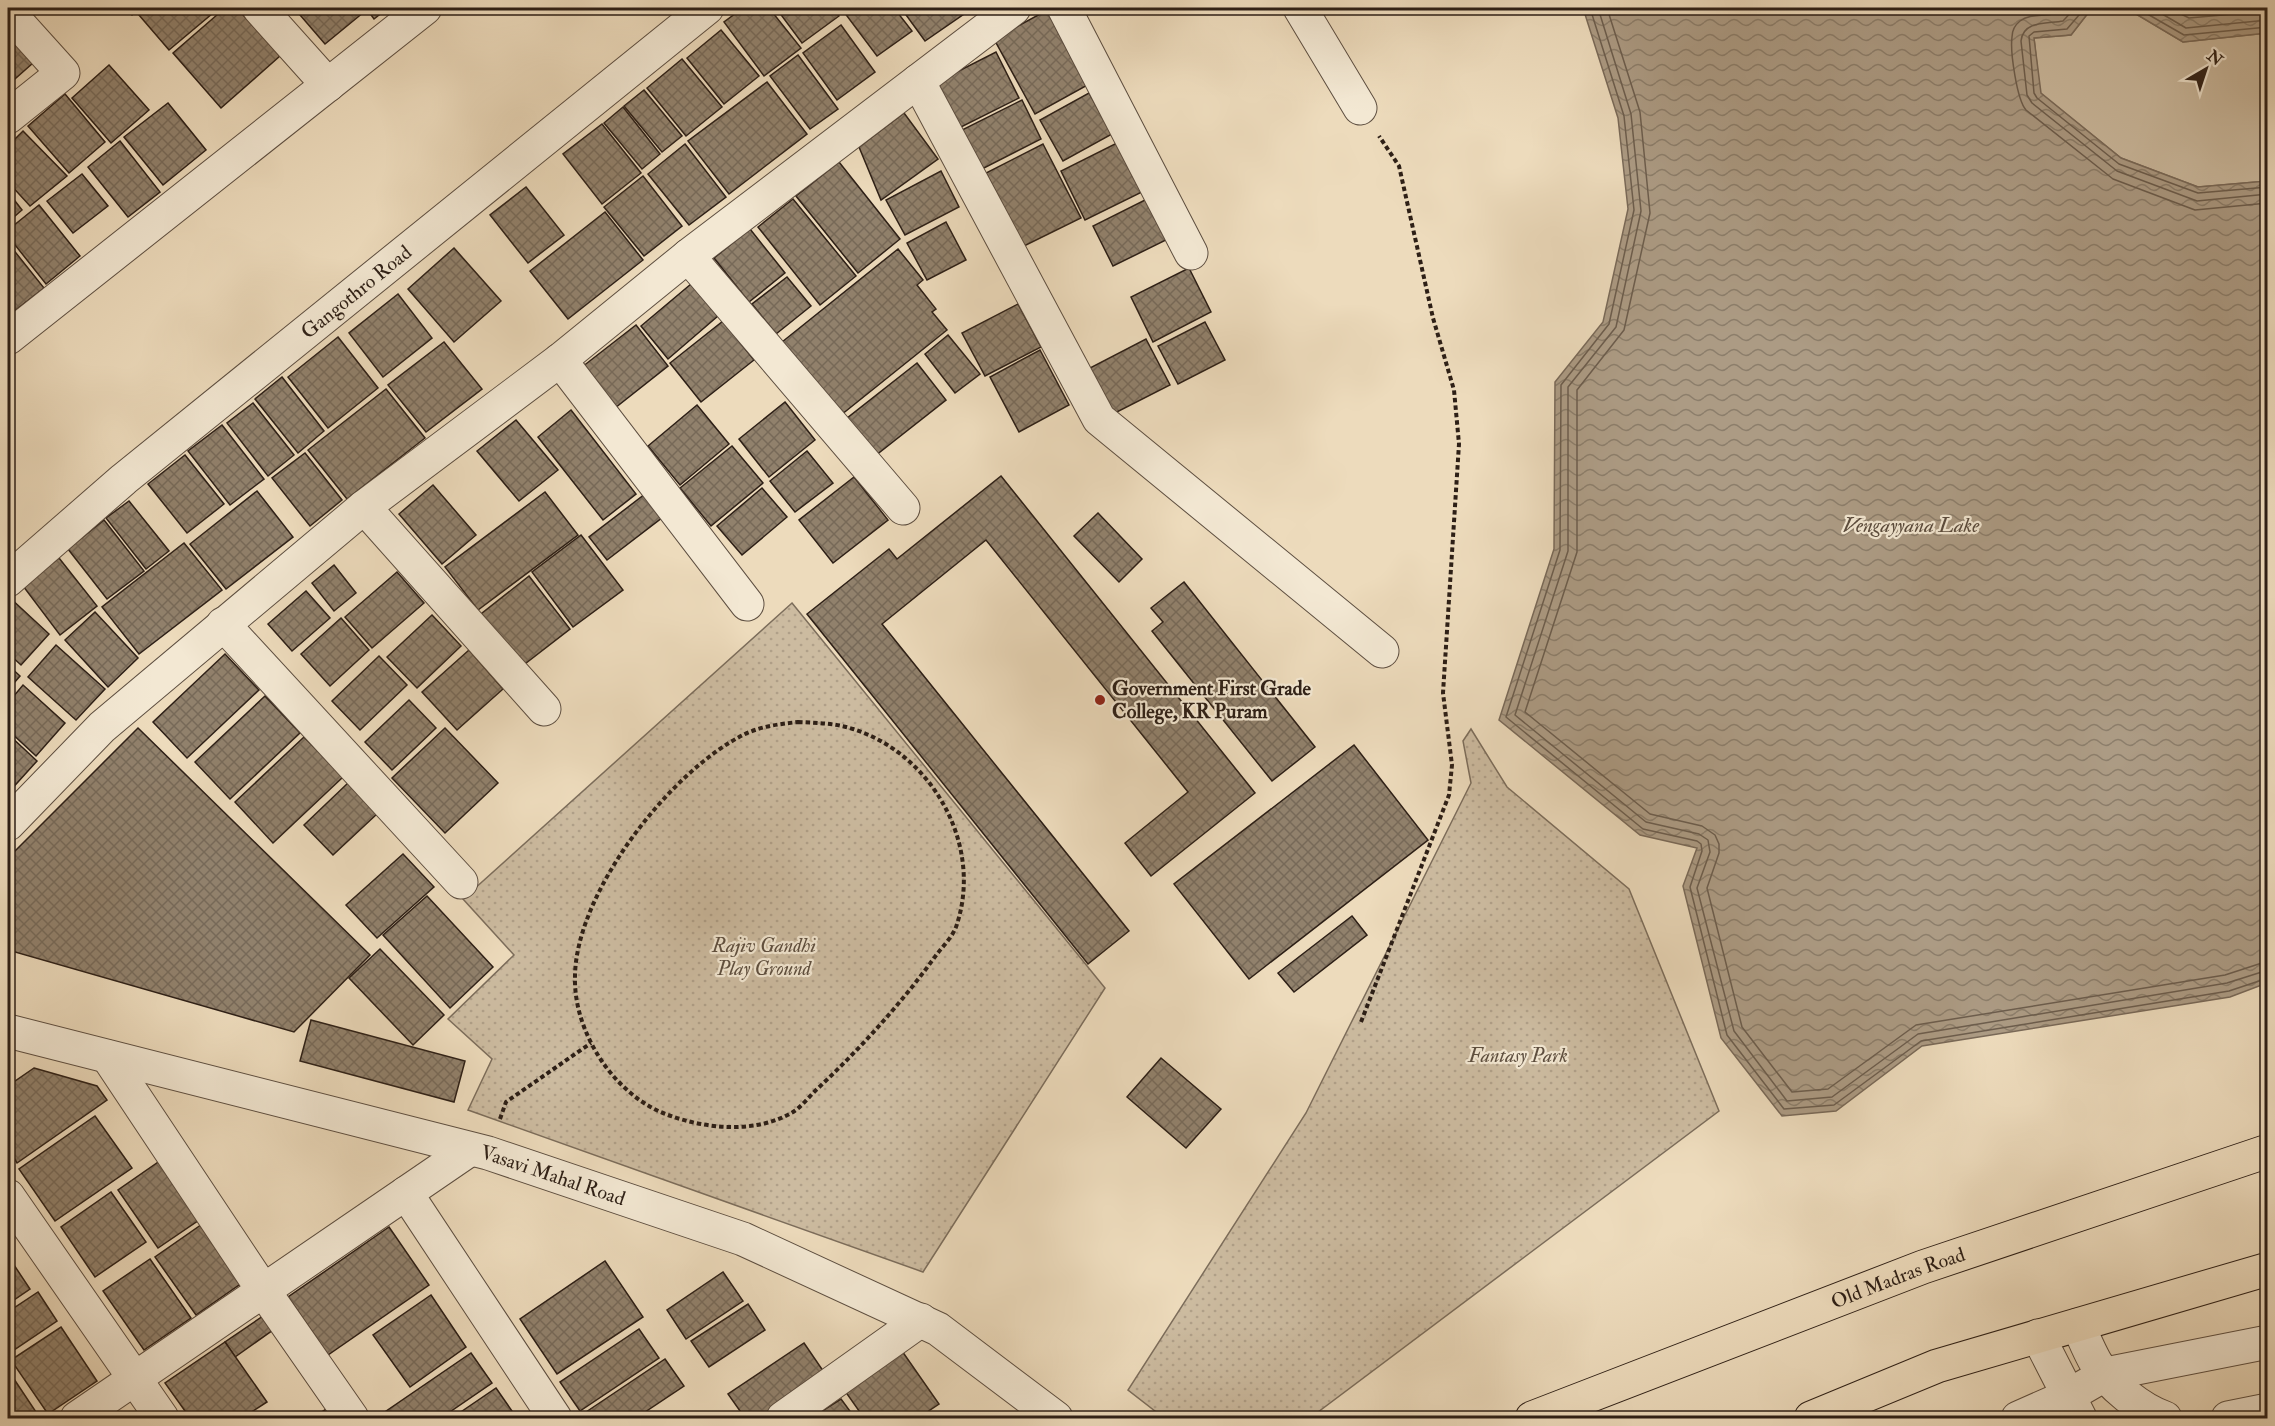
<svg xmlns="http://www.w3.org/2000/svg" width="2275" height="1426" viewBox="0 0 2275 1426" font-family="'IM FELL Double Pica',serif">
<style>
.grass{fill:#ccbba0;stroke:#7c6d5b;stroke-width:1.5}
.park{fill:url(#park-dots);stroke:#7c6d5b;stroke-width:1.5}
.water{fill:url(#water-waves);stroke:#796958;stroke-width:1.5}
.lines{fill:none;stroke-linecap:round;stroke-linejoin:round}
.shore{stroke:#6c5d4d;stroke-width:1.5}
.building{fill:url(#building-cross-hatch);stroke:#2d1f16;stroke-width:1.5}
.minor-casing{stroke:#5d4e40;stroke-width:35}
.tertiary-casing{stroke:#5d4e40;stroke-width:35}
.trunk-casing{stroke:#2d1f16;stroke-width:35}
.path{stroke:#2d1f16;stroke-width:4;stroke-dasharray:4.5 3;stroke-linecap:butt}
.minor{stroke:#f3e8d3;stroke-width:33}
.tertiary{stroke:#f3e8d3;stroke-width:33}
.trunk{stroke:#eddbbc;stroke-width:33}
.poi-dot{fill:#8f2418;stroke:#f3e8d3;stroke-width:2}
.labels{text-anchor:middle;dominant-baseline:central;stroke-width:4.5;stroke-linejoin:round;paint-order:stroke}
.street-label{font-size:20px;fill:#2d1f16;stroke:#f3e8d3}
.poi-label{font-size:20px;font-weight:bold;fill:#2d1f16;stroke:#f3e8d3;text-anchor:start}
.park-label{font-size:20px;font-style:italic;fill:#5d4e3f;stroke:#f3e8d3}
.water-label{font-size:21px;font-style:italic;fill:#594a3c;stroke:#f3e8d3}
</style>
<defs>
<pattern id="park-dots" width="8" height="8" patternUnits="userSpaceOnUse" patternTransform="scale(1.5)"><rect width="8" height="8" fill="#ccbba0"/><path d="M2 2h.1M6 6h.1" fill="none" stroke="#b0a089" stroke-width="1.8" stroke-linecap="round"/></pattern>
<pattern id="water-waves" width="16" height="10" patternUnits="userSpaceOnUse" patternTransform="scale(1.5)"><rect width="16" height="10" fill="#ac9b84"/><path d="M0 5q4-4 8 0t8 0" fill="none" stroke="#8c7e6b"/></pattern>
<pattern id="building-cross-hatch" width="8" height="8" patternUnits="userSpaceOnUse" patternTransform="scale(1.5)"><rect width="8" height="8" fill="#91816c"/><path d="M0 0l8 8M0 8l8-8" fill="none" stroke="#776958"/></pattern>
</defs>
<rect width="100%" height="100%" fill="#eddbbc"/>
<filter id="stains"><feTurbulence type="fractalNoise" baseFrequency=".00333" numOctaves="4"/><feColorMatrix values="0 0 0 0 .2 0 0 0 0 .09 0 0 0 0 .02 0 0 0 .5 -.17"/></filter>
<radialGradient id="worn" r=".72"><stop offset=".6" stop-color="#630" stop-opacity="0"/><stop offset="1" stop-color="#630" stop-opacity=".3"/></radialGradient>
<polygon class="grass" points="2092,8 2126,8 2183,42 2267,33 2267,181 2198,187 2121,158 2040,93 2034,38 2071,35"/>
<g class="park">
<polygon points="792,603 1105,988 923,1272 468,1110 492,1059 448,1019 514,955 463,899"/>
<polygon points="1471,729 1507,787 1629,889 1719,1111 1310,1418 1164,1418 1128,1390 1306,1113 1471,783 1463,741"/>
</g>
<g class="water">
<polygon points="1583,8 2092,8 2071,35 2034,38 2041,93 2121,158 2198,187 2267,181 2267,983 2230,997 1922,1046 1836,1111 1782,1116 1721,1038 1683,886 1697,848 1640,835 1499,720 1554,549 1555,382 1603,322 1628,209 1618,118"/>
<polygon points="2126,8 2267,8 2267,33 2183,42"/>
</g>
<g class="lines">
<g class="shore">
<polyline points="1590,8 1624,116 1634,210 1609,324 1561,385 1560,550 1506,717 1643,829 1697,841 1701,844 1702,851 1690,887 1727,1035 1784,1109 1834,1105 1921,1041 2229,991 2268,978"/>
<polyline points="1598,8 1631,114 1641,211 1616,327 1568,387 1568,551 1515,715 1646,822 1699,834 1708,840 1710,852 1697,888 1734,1031 1787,1101 1832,1097 1918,1034 2227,983 2268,970"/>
<polyline points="1607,8 1640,112 1650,213 1624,330 1577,390 1577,552 1525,712 1650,814 1702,826 1715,835 1719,844 1719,853 1707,888 1742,1027 1792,1092 1828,1089 1916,1025 2225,975 2268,961"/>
<path d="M 2064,8 C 2053,20 2033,11 2020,21 C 2015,25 2012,31 2012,37 C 2010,52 2017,100 2026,110 L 2113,179 L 2195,210 L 2268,203"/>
<path d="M 2075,8 L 2063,21 C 2048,24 2023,20 2021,41 L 2027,95 L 2032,103 L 2117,171 L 2197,201 L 2268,194"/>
<polyline points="2085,8 2067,29 2034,32 2029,36 2034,93 2037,98 2119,164 2198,193 2268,187"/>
<polyline points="2137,8 2184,35 2268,27"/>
<polyline points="2152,8 2186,28 2268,20"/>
<polyline points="2169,8 2189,18 2268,11"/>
</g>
</g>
<g class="building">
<polygon points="126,8 141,8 132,15"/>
<polygon points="147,8 219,8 169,50 139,15"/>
<polygon points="225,8 237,8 280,56 221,108 173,53"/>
<polygon points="294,8 360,8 364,12 325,44"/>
<polygon points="366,8 388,8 374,19"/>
<polygon points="743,8 769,8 801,48 764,76 724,22"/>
<polygon points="776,8 832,8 839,16 802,43"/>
<polygon points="841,8 894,8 912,31 877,56"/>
<polygon points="901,8 959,8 964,14 925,41"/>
<polygon points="1051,8 1093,82 1035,114 994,39"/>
<polygon points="841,25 875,72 837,100 803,53"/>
<polygon points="721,30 759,76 724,104 687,58"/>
<polygon points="8,33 33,63 8,85"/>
<polygon points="996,52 1019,98 959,128 935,83"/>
<polygon points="798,55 838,109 810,129 770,76"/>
<polygon points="682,59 722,107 686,136 647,88"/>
<polygon points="109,65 149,110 111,143 72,98"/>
<polygon points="767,82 807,134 729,194 688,141"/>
<polygon points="644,90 682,136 662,152 624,106"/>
<polygon points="1089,93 1112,134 1063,161 1040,120"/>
<polygon points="65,94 105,142 69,173 28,126"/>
<polygon points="1022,100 1041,139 982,169 962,130"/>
<polygon points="168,103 206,150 163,185 124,137"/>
<polygon points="623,107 660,154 642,169 604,123"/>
<polygon points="904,113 938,159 881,200 859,147"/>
<polygon points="602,124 641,173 602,204 563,154"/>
<polygon points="23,131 67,176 30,206 8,182 8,146"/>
<polygon points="120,141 160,192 128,217 88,167"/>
<polygon points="1119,142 1144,191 1085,220 1061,171"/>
<polygon points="685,144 726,197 689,225 648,174"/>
<polygon points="1043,144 1081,218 1024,246 986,173"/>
<polygon points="839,162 900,239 858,273 796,196"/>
<polygon points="941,171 959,207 905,235 886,200"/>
<polygon points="82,174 108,206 73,233 47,201"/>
<polygon points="643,176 682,226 644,256 604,207"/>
<polygon points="526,187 564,235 528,263 490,215"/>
<polygon points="8,192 22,210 8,222"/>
<polygon points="793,199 856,276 820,305 758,227"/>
<polygon points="1147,199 1168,239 1113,266 1093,226"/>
<polygon points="39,205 80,256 46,284 8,236 8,230"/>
<polygon points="605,212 643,260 568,319 530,271"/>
<polygon points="946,222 966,260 927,280 907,243"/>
<polygon points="750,229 785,273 749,302 714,258"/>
<polygon points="8,243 44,288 8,316"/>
<polygon points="454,248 501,301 454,342 408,289"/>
<polygon points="898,249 923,280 917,285 936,309 932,312 947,330 841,415 782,342"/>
<polygon points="1189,268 1211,312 1153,342 1131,297"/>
<polygon points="787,277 811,306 776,334 752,304"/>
<polygon points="691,284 718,316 668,359 641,326"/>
<polygon points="398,294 432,338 383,377 349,333"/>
<polygon points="1018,304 1041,347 985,376 962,333"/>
<polygon points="723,321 754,360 701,402 670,363"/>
<polygon points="1205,322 1225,360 1178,384 1158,346"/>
<polygon points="636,325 668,366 615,408 582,367"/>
<polygon points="948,335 980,374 955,393 925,354"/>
<polygon points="338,337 378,388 328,428 288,377"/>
<polygon points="1146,339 1170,385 1111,415 1088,369"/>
<polygon points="444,342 482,389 426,432 388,385"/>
<polygon points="1040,350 1069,405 1019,432 990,377"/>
<polygon points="917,363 946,400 875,456 846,419"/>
<polygon points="282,377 324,431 298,453 255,399"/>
<polygon points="386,389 425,438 347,499 308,450"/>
<polygon points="785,402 815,440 769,477 739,439"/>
<polygon points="253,403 294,455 268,476 227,423"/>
<polygon points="697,405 729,444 680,485 648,446"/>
<polygon points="571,410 636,494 603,520 538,437"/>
<polygon points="516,420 558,470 519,501 477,451"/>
<polygon points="222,425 264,479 230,505 188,451"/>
<polygon points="732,446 763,483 711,526 680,488"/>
<polygon points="807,451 833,483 795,512 770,481"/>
<polygon points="305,453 342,500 310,526 272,478"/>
<polygon points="185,455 224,504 187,533 148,484"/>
<polygon points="1001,476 1255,793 1151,876 1125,843 1188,792 986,540 882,624 1129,931 1088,964 807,614 889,549 897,559"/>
<polygon points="854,477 888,520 833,563 799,520"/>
<polygon points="433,485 476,535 442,564 399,514"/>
<polygon points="762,488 787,517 742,555 717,526"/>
<polygon points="257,491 293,537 226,589 190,544"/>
<polygon points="545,492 578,535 478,610 445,567"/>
<polygon points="645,494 663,517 607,560 589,537"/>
<polygon points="129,501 169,551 146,569 106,518"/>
<polygon points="1098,513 1142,559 1119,582 1074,536"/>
<polygon points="104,520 144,571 107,599 68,549"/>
<polygon points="581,535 623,590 573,627 532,572"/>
<polygon points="184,543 222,590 139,654 102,607"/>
<polygon points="59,558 97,606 60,635 23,586"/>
<polygon points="334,565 356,593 334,611 312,583"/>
<polygon points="397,572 424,603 372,648 345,617"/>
<polygon points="529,576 570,629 521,667 481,614"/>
<polygon points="1184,582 1315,747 1272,781 1152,631 1163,622 1151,608"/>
<polygon points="306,591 330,618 292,651 268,624"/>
<polygon points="8,596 49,634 21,665 8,653"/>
<polygon points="95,612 138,658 108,687 65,640"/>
<polygon points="432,615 461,646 417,688 387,657"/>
<polygon points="341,618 369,650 330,686 301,654"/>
<polygon points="56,645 105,689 76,720 28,677"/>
<polygon points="469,650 503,689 457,730 422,692"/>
<polygon points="225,654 259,690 187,758 153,722"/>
<polygon points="379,656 407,685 360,730 332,701"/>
<polygon points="8,665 20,676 8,690"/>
<polygon points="23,685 65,723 36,756 8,730 8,703"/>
<polygon points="265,696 300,733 230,799 195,762"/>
<polygon points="409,700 436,728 392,770 365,742"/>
<polygon points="138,728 370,955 294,1032 8,950 8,858"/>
<polygon points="445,728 498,783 445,833 392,778"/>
<polygon points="8,734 37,761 8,793"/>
<polygon points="304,737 343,777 273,843 235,802"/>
<polygon points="1354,745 1428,840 1249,979 1174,884"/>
<polygon points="349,782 378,813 333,855 304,825"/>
<polygon points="403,854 434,887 377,938 346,905"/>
<polygon points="427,896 493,967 450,1008 383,935"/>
<polygon points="1352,916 1367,935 1294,992 1278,973"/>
<polygon points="380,949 444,1015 413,1045 349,978"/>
<polygon points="311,1020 465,1061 454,1102 300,1061"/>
<polygon points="1161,1058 1221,1109 1186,1148 1127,1097"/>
<polygon points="34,1068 97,1086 107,1100 17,1163 8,1148 8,1086"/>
<polygon points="95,1116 132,1168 55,1221 19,1169"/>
<polygon points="164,1158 205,1216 158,1248 118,1190"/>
<polygon points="111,1192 146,1242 95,1277 61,1227"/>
<polygon points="208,1220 249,1278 196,1315 155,1257"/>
<polygon points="389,1227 429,1285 328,1355 288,1297"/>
<polygon points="150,1259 191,1318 144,1350 103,1291"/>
<polygon points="605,1261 643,1317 557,1374 520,1319"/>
<polygon points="14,1265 30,1289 8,1304 8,1270"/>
<polygon points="723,1272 743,1301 686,1339 667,1310"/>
<polygon points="38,1292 57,1321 8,1354 8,1312"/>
<polygon points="431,1295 466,1347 410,1387 373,1335"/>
<polygon points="748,1304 765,1330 709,1367 691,1341"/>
<polygon points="263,1316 273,1330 235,1357 225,1342"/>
<polygon points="61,1327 97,1381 48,1414 11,1360"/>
<polygon points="639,1329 659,1358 580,1411 560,1382"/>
<polygon points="225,1342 267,1402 242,1418 190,1418 165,1383"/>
<polygon points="804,1343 828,1378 768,1418 745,1418 728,1394"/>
<polygon points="902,1351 939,1404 918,1418 864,1418 845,1391"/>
<polygon points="471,1353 492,1383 441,1418 376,1418"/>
<polygon points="665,1359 684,1386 636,1418 587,1418 583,1414"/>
<polygon points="8,1370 40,1418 8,1418"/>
<polygon points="496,1388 512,1411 502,1418 452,1418"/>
<polygon points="841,1399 855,1418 811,1418"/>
<polygon points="331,1406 339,1418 312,1418"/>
<polygon points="935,1413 939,1418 926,1418"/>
</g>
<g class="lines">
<g class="minor-casing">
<g id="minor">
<polyline points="259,8 328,85"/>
<polyline points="1064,8 1191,253"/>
<polyline points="1300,8 1360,108"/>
<polyline points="8,12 63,73 8,117"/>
<polyline points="918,81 1099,419 1382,651"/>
<polyline points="688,256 903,508"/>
<polyline points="8,338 425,8"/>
<polyline points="560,360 747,604"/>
<polyline points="364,507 544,709"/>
<path id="s1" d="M 8,580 L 124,479 L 707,8"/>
<polyline points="223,624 461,882"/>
<polyline points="8,824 102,727 364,507 560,360 688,256 1014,8"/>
<polyline points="108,1057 263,1290 352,1418"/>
<polyline points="406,1193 555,1418"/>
<polyline points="8,1196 162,1418"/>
<path d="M 2078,1325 C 2084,1338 2089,1351 2096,1363 C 2110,1385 2141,1410 2165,1418"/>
<polyline points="2038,1336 2080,1418"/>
<polyline points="77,1418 469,1150"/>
<polyline points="783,1418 921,1320"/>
<polyline points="2228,1418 2268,1410"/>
</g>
</g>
<g class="tertiary-casing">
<g id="tertiary">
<path id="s2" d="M 8,1031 L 488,1153 L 743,1239 L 938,1329 L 1056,1418"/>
<polyline points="2018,1418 2068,1396 2106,1374 2268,1342"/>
</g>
</g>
<g class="trunk-casing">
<g id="trunk">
<path id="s3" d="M 1532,1418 L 1923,1267 L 2268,1151"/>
<polyline points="1811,1418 1937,1366 2268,1269"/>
</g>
</g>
<g class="path">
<path d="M 798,722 C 817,723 835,723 853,729 C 932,754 983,844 957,924 C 954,935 944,945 937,954 C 901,1004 860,1049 815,1091 C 808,1098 801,1107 793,1112 C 756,1134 706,1129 668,1115 C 643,1106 622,1088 606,1067 C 587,1041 574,1009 575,976 C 576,892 671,770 745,734 C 762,726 780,724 798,722 Z"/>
<polyline points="1361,1022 1449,795 1452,765 1443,693 1459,444 1454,390 1433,318 1399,166 1379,136"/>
<polyline points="500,1119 506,1102 591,1043"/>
</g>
<use href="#minor" class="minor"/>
<use href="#tertiary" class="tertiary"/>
<use href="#trunk" class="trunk"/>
</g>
<circle class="poi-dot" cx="1100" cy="700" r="6"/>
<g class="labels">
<g class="street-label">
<text stroke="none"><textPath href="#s1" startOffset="452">Gangothro Road</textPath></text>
<text stroke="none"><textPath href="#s2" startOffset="564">Vasavi Mahal Road</textPath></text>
<text stroke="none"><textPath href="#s3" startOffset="392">Old Madras Road</textPath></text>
</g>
<g class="poi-label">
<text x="1112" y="688">Government First Grade<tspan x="1112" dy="23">College, KR Puram</tspan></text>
</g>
<g class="park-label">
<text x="764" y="945">Rajiv Gandhi<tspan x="764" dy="23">Play Ground</tspan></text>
<text x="1518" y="1055">Fantasy Park</text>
</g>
<g class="water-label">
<text x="1911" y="525">Vengayyana Lake</text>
</g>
</g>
<rect width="2275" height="1426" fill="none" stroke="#eddbbc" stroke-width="30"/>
<rect x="9" y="9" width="2257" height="1408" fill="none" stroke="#2d1f16" stroke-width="3"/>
<rect x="15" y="15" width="2245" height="1396" fill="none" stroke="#2d1f16" stroke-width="1.5"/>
<g transform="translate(2206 69) rotate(39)" stroke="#f3e8d3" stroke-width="4.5" paint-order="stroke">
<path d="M0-4.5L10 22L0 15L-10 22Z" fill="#2d1f16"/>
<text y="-9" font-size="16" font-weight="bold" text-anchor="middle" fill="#2d1f16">N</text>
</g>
<rect width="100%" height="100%" filter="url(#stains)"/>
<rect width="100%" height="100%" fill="url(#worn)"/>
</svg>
